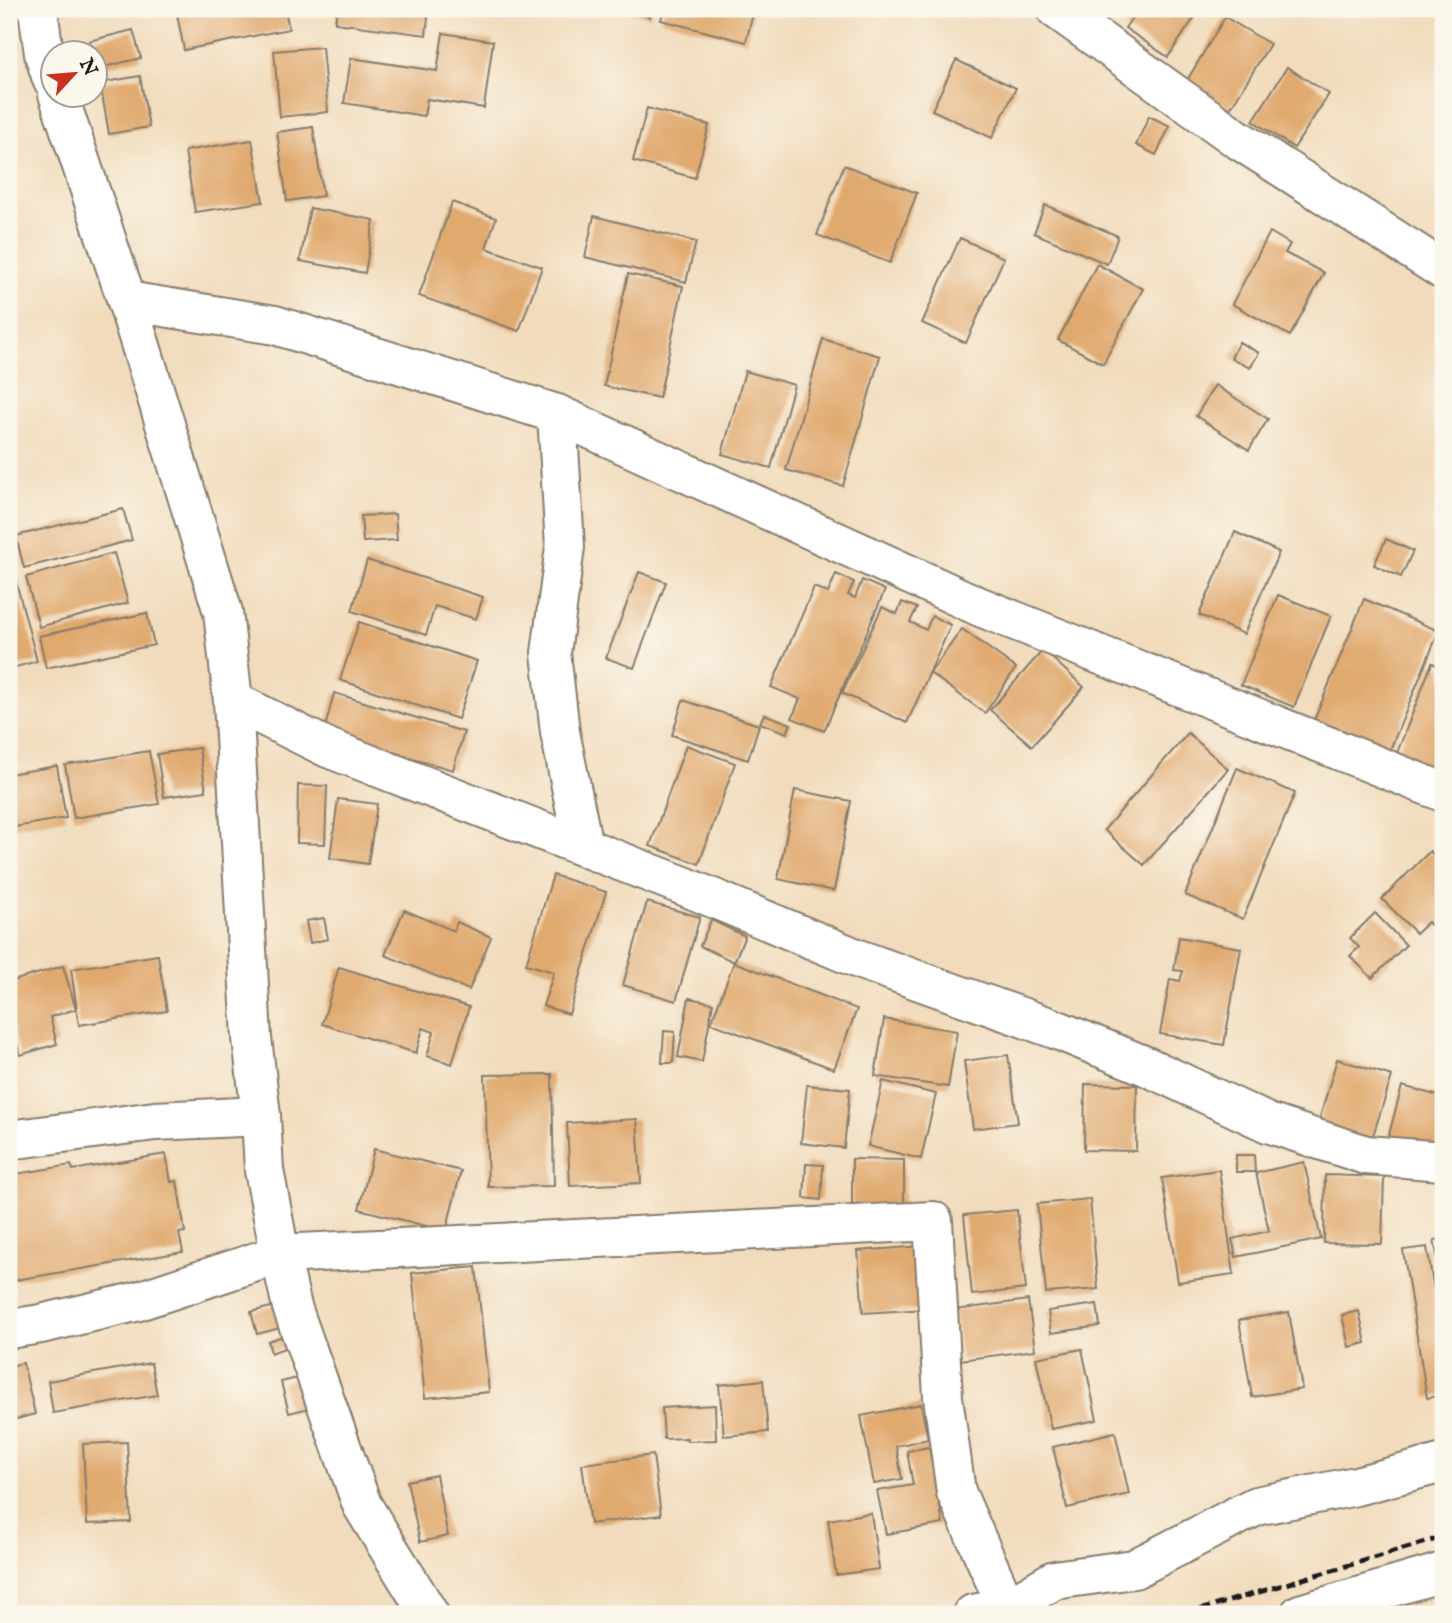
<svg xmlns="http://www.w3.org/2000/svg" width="1452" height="1623" viewBox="0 0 1452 1623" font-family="'IM FELL English',serif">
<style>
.building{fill:#e0a96e}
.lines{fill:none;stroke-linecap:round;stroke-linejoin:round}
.minor-casing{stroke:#867c6c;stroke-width:42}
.minor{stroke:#fff;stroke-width:38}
.rail{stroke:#1c1c1c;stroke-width:5;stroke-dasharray:10 5;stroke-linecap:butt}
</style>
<rect width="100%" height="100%" fill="#fbf7ec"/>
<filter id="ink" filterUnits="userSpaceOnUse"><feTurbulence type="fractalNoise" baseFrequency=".0143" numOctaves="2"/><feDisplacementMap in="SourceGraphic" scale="14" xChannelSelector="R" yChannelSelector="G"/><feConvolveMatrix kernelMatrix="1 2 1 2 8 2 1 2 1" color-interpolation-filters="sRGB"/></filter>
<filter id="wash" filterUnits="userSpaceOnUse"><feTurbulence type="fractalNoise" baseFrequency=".00686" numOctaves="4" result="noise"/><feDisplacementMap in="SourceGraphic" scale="28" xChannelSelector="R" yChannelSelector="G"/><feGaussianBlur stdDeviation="1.57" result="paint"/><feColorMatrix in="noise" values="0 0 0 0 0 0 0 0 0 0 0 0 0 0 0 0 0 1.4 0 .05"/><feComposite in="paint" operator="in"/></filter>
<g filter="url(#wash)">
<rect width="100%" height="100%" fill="#f1dbbc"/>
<g id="blocks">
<g class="building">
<polygon points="176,9 285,9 289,29 184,50"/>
<polygon points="337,9 429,9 426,35 335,23"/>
<polygon points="620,9 652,9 650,17"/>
<polygon points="664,9 754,9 746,42 661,20"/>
<polygon points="1138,9 1200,9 1168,57 1125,28"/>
<polygon points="1225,17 1270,44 1230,109 1186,82"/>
<polygon points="133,30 141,58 96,69 94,52 92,52 89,41"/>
<polygon points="443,33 493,41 484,108 427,99 424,116 344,103 351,58 437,71"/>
<polygon points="322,47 328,112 280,117 274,51"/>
<polygon points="956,60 1016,88 992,138 932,110"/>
<polygon points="1287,67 1329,94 1294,148 1253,121"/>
<polygon points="140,76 149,127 109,134 100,83"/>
<polygon points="647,108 709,125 695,178 633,161"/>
<polygon points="1149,116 1170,126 1156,155 1136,145"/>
<polygon points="313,127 323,196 287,201 277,132"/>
<polygon points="252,140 263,202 195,212 185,151"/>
<polygon points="844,165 917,193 890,263 817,235"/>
<polygon points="452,202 496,218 486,248 542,267 519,331 419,296"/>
<polygon points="1045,205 1118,236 1107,264 1034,233"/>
<polygon points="310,208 374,220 365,273 300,261"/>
<polygon points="594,216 696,242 686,282 585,257"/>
<polygon points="1270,232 1290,244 1285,253 1324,273 1290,336 1232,304"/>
<polygon points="960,238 1004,258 966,343 922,323"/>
<polygon points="1097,264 1143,289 1103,364 1058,340"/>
<polygon points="628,274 683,286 659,398 604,386"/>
<polygon points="823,339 880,356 843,486 786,470"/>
<polygon points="1239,342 1259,353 1250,368 1231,358"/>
<polygon points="745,371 794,385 771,468 722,454"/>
<polygon points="1215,385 1268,419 1249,450 1196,416"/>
<polygon points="123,509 132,540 24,568 16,536"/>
<polygon points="395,514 397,540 363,542 361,516"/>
<polygon points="1235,532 1279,552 1244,634 1199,615"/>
<polygon points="1386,539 1413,551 1401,577 1374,565"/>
<polygon points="114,553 128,603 39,627 26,577"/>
<polygon points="9,555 37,661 9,669"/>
<polygon points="367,560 483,597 476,619 435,606 426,635 352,611"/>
<polygon points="639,572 666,582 634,668 606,658"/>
<polygon points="836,574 854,582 848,595 855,598 862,580 885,590 824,731 792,718 800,699 771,687 814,587 828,593"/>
<polygon points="1278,595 1331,616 1294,707 1241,685"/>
<polygon points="1364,599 1439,631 1388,755 1313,723"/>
<polygon points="902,602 917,608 910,622 926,630 932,616 951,625 907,723 842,693 882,607 897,614"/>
<polygon points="147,613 154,645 46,668 39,636"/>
<polygon points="359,622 477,661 458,719 340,680"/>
<polygon points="962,629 1016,668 985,713 930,673"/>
<polygon points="1043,650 1084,687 1032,746 990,710"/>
<polygon points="1432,663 1443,667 1443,772 1397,753"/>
<polygon points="334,693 464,732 453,770 324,732"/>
<polygon points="683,700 759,725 748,760 672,735"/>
<polygon points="764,714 791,724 787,733 760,723"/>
<polygon points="1188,733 1228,769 1144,865 1104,830"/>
<polygon points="686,745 735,763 699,864 650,846"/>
<polygon points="199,748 206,791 164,797 157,754"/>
<polygon points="149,751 159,804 74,818 65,765"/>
<polygon points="57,766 66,818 9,828 9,774"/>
<polygon points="1237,768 1295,793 1243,919 1185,895"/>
<polygon points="298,785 327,786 325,844 297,843"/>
<polygon points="795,790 851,801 834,891 778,879"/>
<polygon points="338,799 377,804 368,864 330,858"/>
<polygon points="1430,851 1443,864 1443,923 1436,930 1428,922 1416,933 1382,899"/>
<polygon points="553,875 606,892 569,1014 543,1006 554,972 526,964"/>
<polygon points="647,902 700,917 676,1001 623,985"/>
<polygon points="404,910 454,931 457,922 491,937 469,990 385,955"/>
<polygon points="1375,913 1406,945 1372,978 1350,956 1359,947 1350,938"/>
<polygon points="324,918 328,939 310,943 306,921"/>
<polygon points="711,920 745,936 734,962 700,946"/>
<polygon points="1179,937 1241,948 1224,1045 1160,1034 1170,979 1180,981 1183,971 1174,970"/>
<polygon points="158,955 167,1011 79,1025 71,969"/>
<polygon points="734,962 857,1009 834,1069 711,1023"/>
<polygon points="63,966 76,1009 50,1017 57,1044 20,1055 9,1016 9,982"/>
<polygon points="339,967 469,1007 452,1064 427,1056 434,1032 423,1028 416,1053 322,1024"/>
<polygon points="689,998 713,1003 702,1062 678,1057"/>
<polygon points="884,1019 957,1031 948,1087 875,1076"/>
<polygon points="664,1031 675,1032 673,1063 662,1063"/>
<polygon points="1008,1055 1018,1123 973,1129 964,1061"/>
<polygon points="1337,1059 1392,1076 1370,1145 1317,1127"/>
<polygon points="552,1074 554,1186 488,1187 485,1075"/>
<polygon points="883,1081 936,1094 921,1159 868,1146"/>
<polygon points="1085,1084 1137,1085 1136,1151 1084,1150"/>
<polygon points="807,1085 850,1089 844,1148 801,1143"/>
<polygon points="1402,1086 1443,1097 1443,1152 1388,1138"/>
<polygon points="637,1119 641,1183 570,1186 567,1123"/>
<polygon points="374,1149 461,1171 446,1231 359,1209"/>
<polygon points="166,1154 171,1182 177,1181 185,1232 179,1233 183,1252 9,1281 9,1175 71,1165 73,1170"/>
<polygon points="1236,1155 1254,1155 1255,1172 1236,1172"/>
<polygon points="852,1159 904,1160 904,1217 852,1217"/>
<polygon points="1304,1162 1321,1239 1236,1257 1232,1239 1269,1231 1256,1173"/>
<polygon points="806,1164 823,1165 821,1200 804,1198"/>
<polygon points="1219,1170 1234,1274 1178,1282 1162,1178"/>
<polygon points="1325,1175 1384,1177 1382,1244 1324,1243"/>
<polygon points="1090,1199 1098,1289 1046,1293 1037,1204"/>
<polygon points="1017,1210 1026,1289 972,1295 964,1215"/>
<polygon points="1443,1239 1443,1258 1438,1259 1434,1240"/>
<polygon points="922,1246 927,1309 863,1313 858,1251"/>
<polygon points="1427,1247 1443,1346 1443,1395 1427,1398 1403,1250"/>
<polygon points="476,1267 489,1392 425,1398 412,1273"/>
<polygon points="1443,1283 1443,1313 1442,1313 1436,1285"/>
<polygon points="1028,1300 1035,1350 961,1360 954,1310"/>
<polygon points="1097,1304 1100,1326 1051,1333 1048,1311"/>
<polygon points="279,1305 284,1327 257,1334 251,1312"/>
<polygon points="1359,1311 1366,1343 1349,1347 1342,1315"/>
<polygon points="1289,1312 1302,1389 1252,1397 1239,1320"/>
<polygon points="286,1335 290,1346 271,1353 268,1341"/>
<polygon points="1082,1349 1097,1420 1051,1429 1036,1358"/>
<polygon points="23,1363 35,1414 9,1421 9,1366"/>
<polygon points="151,1363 157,1395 53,1413 48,1381"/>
<polygon points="302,1377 309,1408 289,1413 281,1382"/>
<polygon points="763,1380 768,1432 724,1436 719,1385"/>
<polygon points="921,1404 928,1439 896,1446 902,1479 874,1484 861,1416"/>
<polygon points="715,1405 716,1440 687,1441 687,1438 664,1439 662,1408"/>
<polygon points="1115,1432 1129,1494 1067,1508 1053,1447"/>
<polygon points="127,1442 131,1522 87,1524 83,1444"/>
<polygon points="929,1447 943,1524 886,1534 877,1491 913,1485 907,1451"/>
<polygon points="653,1455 661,1515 590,1524 582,1464"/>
<polygon points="436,1475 448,1536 420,1542 407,1481"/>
<polygon points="871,1513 879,1569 836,1575 828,1520"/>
<polygon points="169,1609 170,1614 131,1614 131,1612"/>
</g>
</g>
</g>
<g filter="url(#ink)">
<use href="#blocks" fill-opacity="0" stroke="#867c6c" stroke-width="2"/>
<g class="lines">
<g class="minor-casing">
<g id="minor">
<polyline points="38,9 44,54 52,79"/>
<polyline points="1056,9 1236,138 1443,270"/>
<polyline points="58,94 127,301 223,612 233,701 252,1038 261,1116 264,1170 280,1254 292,1307 362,1505 429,1614"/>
<polyline points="127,301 275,325 557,414 978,606 1443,792"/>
<polyline points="557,414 565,547 551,653 560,732 583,846"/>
<polyline points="233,701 328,748 684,886 861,960 1055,1029 1146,1066 1268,1123 1366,1155 1443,1161"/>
<polyline points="9,1140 155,1121 261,1116"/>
<polyline points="9,1329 41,1324 135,1302 280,1254 933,1221 943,1397 956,1492 1007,1608"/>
<polyline points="973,1614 1007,1608 1054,1580 1134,1569 1256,1506 1356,1486 1443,1463"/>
<polyline points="1300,1614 1443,1572"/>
</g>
</g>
<use href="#minor" class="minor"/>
<polyline class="rail" points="1186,1614 1443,1537"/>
</g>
</g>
<rect width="1452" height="1623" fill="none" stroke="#fbf7ec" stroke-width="35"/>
<g transform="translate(74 74) rotate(64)"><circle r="33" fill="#fbf7ec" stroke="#a29f99" stroke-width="2"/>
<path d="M0-5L12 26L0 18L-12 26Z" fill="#c8321e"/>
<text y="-10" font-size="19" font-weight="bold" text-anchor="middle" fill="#1c1c1c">N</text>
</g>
</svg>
